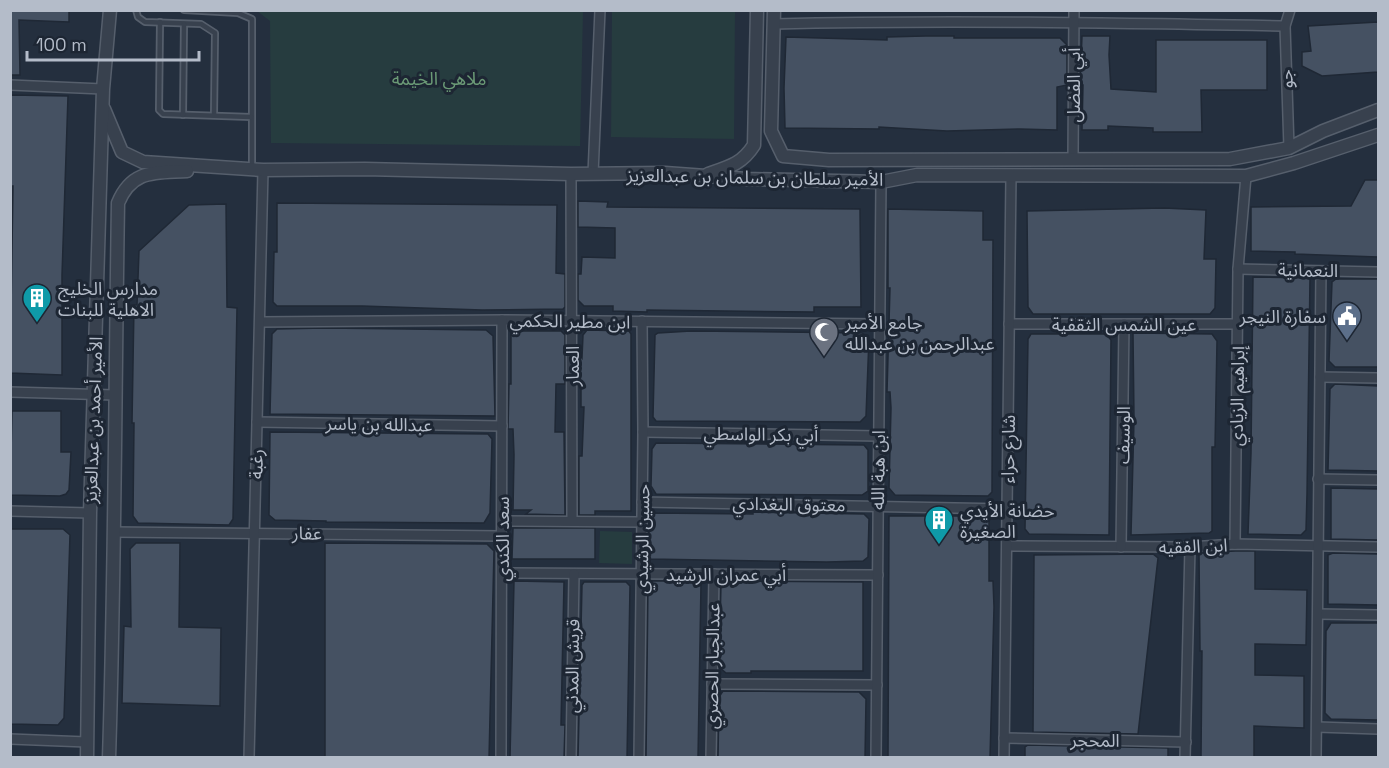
<svg xmlns="http://www.w3.org/2000/svg" width="1389" height="768" viewBox="0 0 1389 768" font-family="'Space Grotesk','Noto Sans Arabic',sans-serif">
<style>
.green{fill:#263c3f}
.building{fill:#455162;stroke:#1f2835;stroke-width:1.5}
.lines{fill:none;stroke-linecap:round;stroke-linejoin:round}
.service-casing{stroke:#565f6c;stroke-width:8}
.minor-casing{stroke:#565f6c;stroke-width:12}
.tertiary-casing{stroke:#565f6c;stroke-width:15}
.service{stroke:#38414e;stroke-width:4.5}
.minor{stroke:#38414e;stroke-width:9}
.tertiary{stroke:#38414e;stroke-width:12}
.labels{text-anchor:middle;dominant-baseline:central;stroke-width:6;stroke-linejoin:round;paint-order:stroke}
.park-label{font-size:18px;fill:#6b9a76;stroke:#1d2633}
.street-label{font-size:18px;fill:#b4bcc9;stroke:#1d2633}
.poi-label{font-size:18px;fill:#b4bcc9;stroke:#1d2633;text-anchor:start}
</style>
<rect width="100%" height="100%" fill="#242f3e"/>
<g class="green">
<polygon points="257,11 583,11 580,146 271,143 270,21"/>
<polygon points="612,11 735,11 734,139 611,137"/>
<polygon points="600,531 632,532 632,564 599,563"/>
</g>
<g class="building">
<polygon points="10,10 69,10 69,22 19,20 20,75 10,75"/>
<polygon points="1378,22 1378,72 1322,76 1302,66 1302,52 1311,51 1308,26"/>
<polygon points="925,36 954,36 954,38 1060,38 1067,45 1067,85 1057,87 1057,130 1020,129 947,131 879,127 879,129 785,128 784,88 786,37 887,40 887,37"/>
<polygon points="1082,36 1110,36 1109,55 1111,89 1156,92 1156,40 1267,40 1267,90 1201,90 1202,132 1153,132 1153,128 1108,126 1108,130 1082,130 1083,85 1080,85"/>
<polygon points="10,95 68,96 62,275 62,375 10,373 13,186 10,186"/>
<polygon points="1365,180 1378,180 1378,257 1295,254 1295,252 1251,251 1251,207 1351,206"/>
<polygon points="578,201 608,202 607,207 860,209 861,307 814,307 814,312 647,310 647,312 613,311 613,306 584,306 578,300 578,274 581,274 582,257 615,258 615,228 578,227"/>
<polygon points="277,203 557,205 556,273 565,274 565,307 563,309 482,310 362,306 277,306 273,302 274,252 277,252"/>
<polygon points="226,204 227,307 237,308 233,519 229,525 138,523 133,516 134,423 132,423 134,305 137,305 139,251 189,205"/>
<polygon points="1164,208 1206,210 1204,259 1216,259 1215,308 1210,314 1033,314 1028,307 1027,211"/>
<polygon points="888,209 983,211 983,240 993,240 992,492 988,496 895,495 889,488 891,408 890,392 887,392 890,288 888,288"/>
<polygon points="1253,277 1310,278 1307,494 1306,530 1301,535 1248,534 1251,453"/>
<polygon points="1336,279 1378,279 1378,367 1335,367 1329,361 1332,282"/>
<polygon points="325,328 486,330 493,336 495,416 270,414 272,334 277,329"/>
<polygon points="587,330 629,331 631,334 631,511 595,511 595,515 579,515 579,456 582,456 584,407 581,407 581,384 578,384 578,352 582,358 583,335"/>
<polygon points="516,331 561,331 565,335 565,384 556,384 555,432 564,432 565,515 526,514 531,510 513,510 514,455 513,429 508,429 509,384 511,384 511,334"/>
<polygon points="691,331 862,333 869,338 866,416 860,422 656,421 653,417 655,335 658,333"/>
<polygon points="1133,333 1212,334 1217,341 1215,447 1212,447 1212,531 1209,533 1131,535 1134,420"/>
<polygon points="1031,334 1106,334 1111,340 1109,535 1029,534 1025,529 1028,339"/>
<polygon points="1335,384 1378,386 1378,471 1328,470 1330,389"/>
<polygon points="12,411 61,411 61,452 71,452 69,490 66,494 60,496 10,495"/>
<polygon points="270,432 488,434 492,439 490,513 484,523 326,522 326,521 275,520 269,515"/>
<polygon points="656,443 864,445 868,450 868,491 862,495 656,494 651,486 652,449"/>
<polygon points="1331,488 1378,489 1378,540 1331,539"/>
<polygon points="753,512 864,514 869,519 868,557 863,561 827,562 649,559 649,517 651,513 753,514"/>
<polygon points="889,516 989,516 989,581 993,581 994,607 990,758 888,758"/>
<polygon points="513,528 595,528 595,559 512,559"/>
<polygon points="10,529 63,529 70,535 64,718 58,725 10,724"/>
<polygon points="136,543 180,543 179,627 221,628 220,706 122,703 124,626 131,627 130,549"/>
<polygon points="325,543 487,544 494,551 489,758 325,758"/>
<polygon points="1235,551 1255,551 1255,589 1307,590 1306,645 1255,644 1255,675 1304,676 1304,728 1254,726 1254,758 1201,758 1202,651 1200,651 1199,555 1201,553"/>
<polygon points="1333,553 1378,554 1378,605 1328,604 1328,555"/>
<polygon points="1153,554 1158,558 1138,734 1033,732 1034,555"/>
<polygon points="514,581 564,582 561,725 565,725 564,758 510,758"/>
<polygon points="651,581 696,581 701,584 698,758 646,758 648,584"/>
<polygon points="723,581 863,582 863,671 751,671 751,673 726,673 719,667 721,584"/>
<polygon points="584,582 626,582 630,586 627,758 578,758 582,585"/>
<polygon points="1331,623 1378,623 1378,720 1331,719 1325,713 1326,631"/>
<polygon points="723,691 859,692 866,699 865,758 718,758 719,697"/>
<polygon points="1028,745 1168,748 1168,758 1025,758 1025,747"/>
</g>
<g class="lines">
<g class="service-casing">
<g id="service">
<polyline points="136,10 138,17 145,22 201,24 215,33 214,115"/>
<polyline points="184,10 238,13 252,19 252,167"/>
<polyline points="160,22 159,110 163,114 251,117"/>
<polyline points="183,115 184,24"/>
</g>
</g>
<g class="minor-casing">
<g id="minor">
<path d="M 774,24 C 945,20 1114,23 1285,26"/>
<polyline points="10,85 103,89"/>
<polyline points="1289,148 1285,26 1290,10"/>
<polyline points="1073,159 1074,10"/>
<polyline points="571,174 572,521"/>
<polyline points="593,174 600,10"/>
<polyline points="1238,269 1378,272"/>
<polyline points="260,322 502,320 879,324"/>
<polyline points="1009,324 1238,324"/>
<polyline points="1320,377 1378,378"/>
<polyline points="10,392 115,395"/>
<polyline points="257,422 502,426"/>
<polyline points="643,432 879,436"/>
<polyline points="1318,479 1378,480"/>
<polyline points="642,502 1007,509"/>
<polyline points="10,511 90,513"/>
<polyline points="502,521 642,522"/>
<polyline points="113,532 502,536"/>
<polyline points="1235,544 1238,269 1246,176"/>
<polyline points="1007,546 1190,547 1235,544 1378,547"/>
<polyline points="1121,547 1124,324"/>
<polyline points="502,573 878,575"/>
<polyline points="1318,614 1378,615"/>
<polyline points="712,684 877,685"/>
<polyline points="1317,727 1378,729"/>
<polyline points="1004,738 1186,742"/>
<polyline points="10,739 87,742"/>
<polyline points="249,758 263,170"/>
<polyline points="501,758 502,320"/>
<polyline points="571,758 574,574"/>
<polyline points="639,758 643,432 642,321"/>
<polyline points="711,758 714,574"/>
<polyline points="876,758 881,182"/>
<polyline points="1004,758 1011,176"/>
<polyline points="1185,758 1190,547"/>
<polyline points="1316,758 1321,271"/>
</g>
</g>
<g class="tertiary-casing">
<g id="tertiary">
<polyline points="774,10 771,131 783,156 829,160 1230,159 1289,148 1323,131 1378,110"/>
<polyline points="104,109 122,152 143,162 263,170 365,169 571,174 665,173 747,179 881,182 917,175 1246,176 1294,163 1378,135"/>
<path d="M 708,174 C 729,167 742,164 754,145 L 757,10"/>
<polyline points="87,758 90,513 103,89 110,10"/>
<path d="M 109,758 C 115,573 115,388 118,203 C 132,169 155,173 187,171"/>
</g>
</g>
<use href="#service" class="service"/>
<use href="#minor" class="minor"/>
<use href="#tertiary" class="tertiary"/>
</g>
<defs>
<g id="building-pin" transform="scale(1.5)"><path d="M0 17L-7.5 6A9.5 9.5 0 1 1 7.5 6Z" fill="#0f9aa8" stroke="#1d2633"/><path d="M-4-6H4V6H1V3H-1V6H-4ZM-2.5-4.3h1.7v1.8h-1.7ZM.8-4.3h1.7v1.8H.8ZM-2.5-1h1.7V.8h-1.7ZM.8-1h1.7V.8H.8Z" fill="#fff"/></g>
<g id="civic-pin" transform="scale(1.5)"><path d="M0 17L-7.5 6A9.5 9.5 0 1 1 7.5 6Z" fill="#5c6f8a" stroke="#1d2633"/><path d="M-.6-6.5H3V-4.5H.6V-3L4-1V1h2V6H-6V1h2V-1L-.6-3ZM-1.2 2.5V6h2.4V2.5Z" fill="#fff"/></g>
<g id="mosque-pin" transform="scale(1.5)"><path d="M0 17L-7.5 6A9.5 9.5 0 1 1 7.5 6Z" fill="#6b7280" stroke="#1d2633"/><path d="M3.5-4.9A6 6 0 1 0 3.5 4.9A5 5 0 1 1 3.5-4.9Z" fill="#fff"/></g>
</defs>
<g fill-rule="evenodd">
<use href="#building-pin" x="37" y="298"/>
<use href="#civic-pin" x="1347" y="316"/>
<use href="#mosque-pin" x="824" y="332"/>
<use href="#building-pin" x="939" y="520"/>
</g>
<g class="labels">
<g class="park-label">
<text x="439" y="78">ملاهي الخيمة</text>
</g>
<g class="street-label">
<text transform="translate(1286 79) rotate(-92)">جو</text>
<text transform="translate(1073 85) rotate(-90)">أبي الفضل</text>
<text transform="translate(755 177) rotate(1)">الأمير سلطان بن سلمان بن عبدالعزيز</text>
<text transform="translate(1308 270) rotate(1)">النعمانية</text>
<text transform="translate(570 321) rotate(1)">ابن مطير الحكمي</text>
<text x="1124" y="324">عين الشمس الثقفية</text>
<text transform="translate(572 366) rotate(-90)">العمار</text>
<text transform="translate(1237 396) rotate(-89)">إبراهيم الزيادي</text>
<text transform="translate(93 420) rotate(-88)">الأمير أحمد بن عبدالعزيز</text>
<text transform="translate(379 424) rotate(1)">عبدالله بن ياسر</text>
<text transform="translate(761 434) rotate(1)">أبي بكر الواسطي</text>
<text transform="translate(1123 435) rotate(-89)">الوسيف</text>
<text transform="translate(1008 449) rotate(-89)">شارع حراء</text>
<text transform="translate(256 464) rotate(-89)">رغبة</text>
<text transform="translate(878 470) rotate(-89)">ابن هبة الله</text>
<text transform="translate(789 504) rotate(1)">معتوق البغدادي</text>
<text transform="translate(307 533) rotate(1)">عفار</text>
<text transform="translate(502 539) rotate(-90)">سعد الكندي</text>
<text transform="translate(642 539) rotate(-89)">حسين الرشيدي</text>
<text transform="translate(1193 546) rotate(-2)">ابن الفقيه</text>
<text x="726" y="574">أبي عمران الرشيد</text>
<text transform="translate(572 666) rotate(-89)">قريش المدني</text>
<text transform="translate(712 666) rotate(-89)">عبدالجبار الحصري</text>
<text transform="translate(1095 740) rotate(1)">المحجر</text>
</g>
<g class="poi-label">
<text x="58" y="288">مدارس الخليج<tspan x="58" dy="21">الاهلية للبنات</tspan></text>
<text x="1326" y="316" text-anchor="end">سفارة النيجر</text>
<text x="845" y="322">جامع الأمير<tspan x="845" dy="21">عبدالرحمن بن عبدالله</tspan></text>
<text x="960" y="510">حضانة الأيدي<tspan x="960" dy="21">الصغيرة</tspan></text>
</g>
</g>
<rect width="1389" height="768" fill="none" stroke="#b4bcc9" stroke-width="24"/>
<path d="M27 51v9h172v-9" fill="none" stroke="#b4bcc9" stroke-width="3"/>
<text x="36" y="51" font-size="18" fill="#b4bcc9" stroke="#1d2633" stroke-width="4.5" paint-order="stroke">100 m</text>
</svg>
